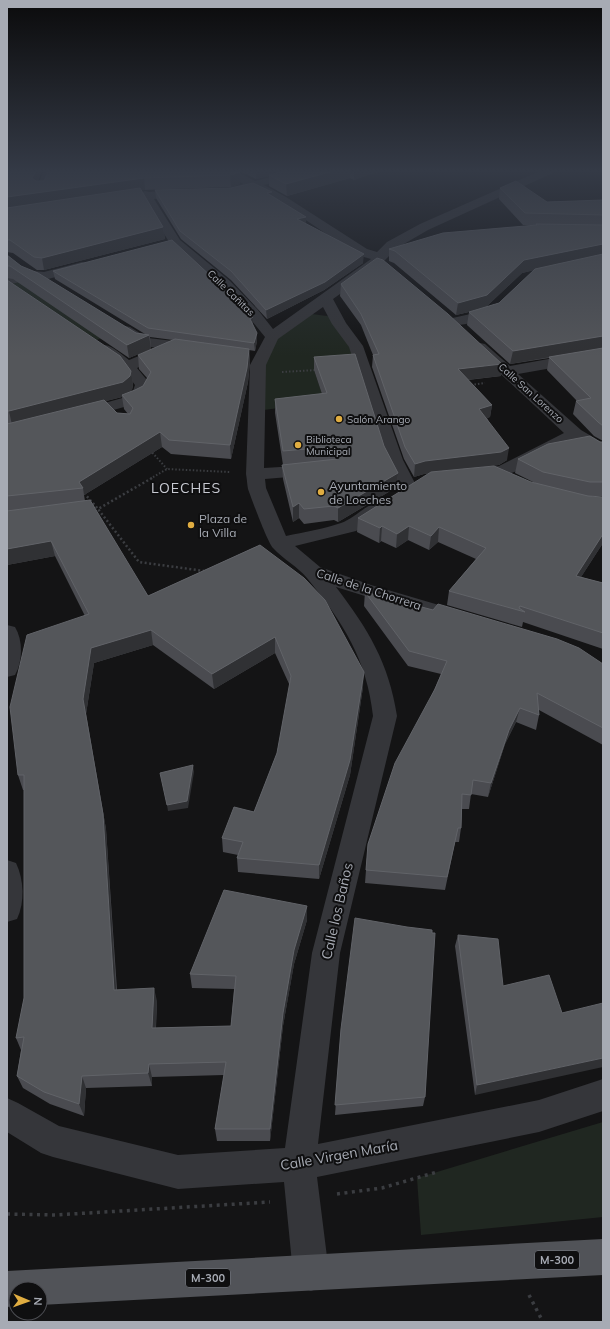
<svg xmlns="http://www.w3.org/2000/svg" width="610" height="1329" viewBox="0 0 610 1329" font-family="Mulish,sans-serif">
<style>
.green{fill:#202721}
.lines{fill:none;stroke-linecap:round;stroke-linejoin:round}
.path-far2{stroke:#3b3d41;stroke-width:2;stroke-dasharray:1.5 2;stroke-linecap:butt}
.path-far1{stroke:#3b3d41;stroke-width:2.5;stroke-dasharray:2 2.5;stroke-linecap:butt}
.path{stroke:#3b3d41;stroke-width:3.5;stroke-dasharray:3 4.5;stroke-linecap:butt}
.minor{fill:#35363a;fill-rule:evenodd}
.major{fill:#515358;fill-rule:evenodd}
.wall{fill:#4a4b50;fill-rule:evenodd}
.shaded-wall{fill:#303134}
.building{fill:#54565a;stroke:#616368}
.poi-dot{fill:#e0ad41;stroke:#0f0f10;stroke-width:1.5}
.labels{text-anchor:middle;dominant-baseline:central;stroke-width:4;stroke-linejoin:round;paint-order:stroke}
.far-street-label{font-size:10px;fill:#a7abb4;stroke:#0f0f10}
.far-poi-label{font-size:10px;fill:#a7abb4;stroke:#0f0f10;text-anchor:start}
.shield{fill:#0f0f10;stroke:#797c83;stroke-width:1}
.shield-label{font-size:11px;font-weight:bold;fill:#a7abb4}
.poi-label{font-size:12px;fill:#a7abb4;stroke:#0f0f10;text-anchor:start}
.street-label{font-size:12px;fill:#a7abb4;stroke:#0f0f10}
.quarter-label{font-size:14px;letter-spacing:1px;fill:#c7c9d1;stroke:#0f0f10}
.near-street-label{font-size:14px;fill:#a7abb4;stroke:#0f0f10}
</style>
<rect width="100%" height="100%" fill="#141415"/>
<g class="green">
<polygon points="32,275 123,329 92,342 7,281"/>
<polygon points="304,313 335,317 364,367 314,370 325,402 256,411 265,349"/>
<polygon points="603,1122 603,1217 421,1235 417,1178"/>
</g>
<g class="lines">
<g class="path-far2">
<polyline points="282,372 317,370"/>
<polyline points="471,385 485,383"/>
<polyline points="150,450 167,469"/>
<polyline points="150,479 167,469 230,472"/>
</g>
<g class="path-far1">
<polyline points="152,478 98,509 139,562 204,571"/>
<polyline points="84,493 98,509"/>
</g>
<g class="path">
<polyline points="337,1194 382,1188 437,1172"/>
<polyline points="7,1214 55,1215 270,1202"/>
<polyline points="529,1295 543,1322"/>
</g>
<g class="minor">
<polygon points="44,170 65,170 64,172 53,175 46,191 38,191 36,189"/>
<path d="M 220,170 L 234,170 L 255,181 L 298,170 L 317,170 L 316,172 L 264,185 L 286,197 L 367,249 L 377,252 L 387,242 L 420,224 L 542,170 L 556,170 L 555,172 L 428,230 L 397,248 L 379,266 L 333,299 L 346,323 L 363,346 L 403,460 L 418,489 L 415,493 L 409,494 L 403,493 L 385,460 L 349,347 L 332,324 L 323,307 L 278,339 L 266,365 L 264,468 L 313,465 L 319,466 L 322,470 L 319,474 L 313,475 L 265,479 L 266,488 L 286,536 C 304,532 324,529 341,523 C 358,517 370,498 389,502 L 391,506 L 389,510 L 356,531 L 295,546 L 320,567 L 371,585 L 449,608 L 452,613 L 449,618 L 442,620 L 336,587 C 368,629 389,663 397,716 L 340,953 L 318,1144 L 539,1100 L 603,1079 L 603,1111 L 539,1132 L 317,1177 L 329,1273 L 324,1286 L 311,1291 L 298,1286 L 293,1273 L 284,1182 L 178,1189 L 53,1157 L 41,1153 L 7,1132 L 7,1098 L 18,1103 L 59,1126 L 178,1155 L 285,1148 L 312,953 L 373,716 C 367,660 343,622 307,578 C 298,567 283,559 273,548 C 267,541 252,500 248,489 C 247,484 247,479 246,474 L 250,365 L 265,337 L 248,316 L 220,287 L 171,245 L 143,200 L 114,203 L 110,201 L 108,199 L 110,197 L 114,195 L 140,193 L 145,191 L 149,192 L 185,189 L 189,190 L 191,192 L 189,194 L 154,199 L 180,240 L 230,281 L 258,310 L 273,329 L 371,259 L 357,255 L 278,201 L 252,188 L 228,194 L 224,193 L 222,191 L 224,189 L 243,184 Z"/>
<polygon points="82,262 87,263 89,266 87,269 44,280 32,279 7,285 7,277 32,271 44,272"/>
<path d="M 494,304 L 499,305 L 501,308 C 491,322 469,323 453,326 L 448,325 L 446,322 L 448,319 L 475,313 Z"/>
<path d="M 125,326 L 130,327 L 148,338 L 191,343 L 196,345 L 199,348 L 196,351 L 191,353 L 174,350 L 172,353 L 137,368 L 151,385 L 146,396 L 138,403 L 82,419 L 76,417 L 74,414 L 76,411 L 126,397 L 133,391 L 135,385 L 123,369 L 97,351 L 94,348 L 97,345 C 109,342 120,353 129,360 L 158,348 C 144,346 127,343 118,330 L 120,327 Z"/>
<path d="M 480,343 L 485,344 L 510,366 L 603,349 L 603,359 L 518,374 L 581,430 L 603,443 L 603,455 L 597,454 L 575,441 C 545,456 503,486 469,478 L 466,474 L 469,470 L 499,466 L 564,433 L 475,350 L 473,347 L 475,344 Z"/>
<path d="M 7,625 L 15,627 C 23,640 23,661 15,675 L 7,677 Z"/>
<path d="M 7,860 L 16,863 C 24,880 25,902 17,919 L 7,922 Z"/>
</g>
<polygon class="major" points="603,1239 603,1275 40,1305 40,1289 16,1289 16,1306 7,1307 7,1271"/>
</g>
<g class="wall">
<polygon points="7,170 42,170 38,181 236,170 240,184 231,187 141,190 163,227 165,239 44,270 37,270 13,253 7,252"/>
<polygon points="238,170 386,170 370,174 354,180 350,178 287,196 269,186 269,176 256,179"/>
<path d="M 500,188 L 547,202 L 603,200 L 603,441 L 594,436 L 573,414 L 576,401 L 577,401 L 547,370 L 549,358 L 510,364 L 467,325 L 469,312 L 456,315 L 394,263 L 389,261 L 389,249 L 536,226 L 536,225 L 523,225 L 499,199 ZM 534,270 L 499,303 L 486,307 L 522,273 Z"/>
<polygon points="155,190 272,192 272,196 306,224 363,263 324,290 267,319 231,280 181,239 156,198"/>
<path d="M 7,255 L 21,266 L 136,333 L 145,334 L 55,279 L 53,271 L 253,317 L 253,325 L 257,341 L 255,351 L 249,350 L 250,362 L 248,382 L 231,459 L 171,454 L 162,447 L 84,495 L 85,501 L 148,596 L 260,545 L 363,687 L 350,775 L 319,879 L 238,872 L 237,858 L 238,855 L 223,852 L 222,838 L 254,812 L 277,753 L 290,686 L 275,653 L 214,689 L 153,645 L 94,663 L 86,714 L 106,829 L 117,990 L 157,1001 L 156,1028 L 231,1026 L 234,989 L 192,988 L 190,974 L 307,906 L 307,920 L 294,964 L 283,1026 L 270,1141 L 217,1141 L 215,1129 L 224,1075 L 152,1077 L 152,1086 L 86,1088 L 84,1116 L 50,1104 L 23,1088 L 17,1076 L 21,1050 L 16,1038 L 24,998 L 24,790 L 23,790 L 18,775 L 85,616 L 55,556 L 7,565 L 7,280 L 131,371 L 133,385 L 132,390 L 129,392 L 135,390 L 143,386 L 147,378 L 139,369 L 138,355 L 173,340 L 150,337 L 151,349 L 129,358 L 13,279 L 7,278 ZM 122,397 L 124,409 L 128,414 L 117,413 L 106,401 Z"/>
<polygon points="341,284 501,376 468,380 492,405 490,417 487,418 507,460 499,465 452,470 537,484 515,473 518,459 600,442 603,442 603,496 592,496 603,543 581,577 603,583 603,649 523,622 522,627 447,605 449,591 476,559 438,542 429,550 408,540 396,548 381,541 379,543 357,532 358,518 431,473 424,474 414,477 404,459 372,367 373,355 361,325 340,296"/>
<polygon points="314,357 384,446 398,473 397,487 338,522 334,520 304,524 299,518 293,522 283,479 282,465 283,465 275,413 275,399 322,394 314,370"/>
<polygon points="365,592 603,664 603,745 539,710 539,715 536,730 516,722 505,744 488,797 471,794 469,809 462,809 461,828 459,842 455,842 445,890 365,883 368,844 441,674 408,666 364,606"/>
<polygon points="432,933 425,1097 423,1106 335,1115 341,1029"/>
<polygon points="458,935 503,986 562,1013 475,1095 455,946"/>
</g>
<g class="shaded-wall">
<polygon points="36,170 42,170 35,189 32,178"/>
<polygon points="256,170 293,170 269,175 269,176 256,179"/>
<polygon points="337,170 350,170 350,178 287,196 286,184"/>
<polygon points="354,170 386,170 370,174 354,180"/>
<polygon points="240,172 240,184 231,187 230,175"/>
<polygon points="144,178 145,190 7,209 7,197"/>
<polygon points="272,192 272,200 267,193"/>
<polygon points="306,217 306,225 297,219"/>
<polygon points="163,227 165,239 44,270 42,258"/>
<polygon points="603,244 603,255 522,273 485,308 456,315 458,303 524,260"/>
<polygon points="364,254 363,263 324,290 267,319 266,310"/>
<polygon points="253,317 253,325 250,319"/>
<polygon points="257,333 257,341 255,351 254,343"/>
<polygon points="149,335 151,349 129,358 127,345"/>
<polygon points="603,336 603,348 510,364 513,351"/>
<polygon points="249,349 250,362 248,382 231,459 230,445"/>
<polygon points="502,364 501,376 457,381 458,369"/>
<polygon points="131,371 133,385 132,390 125,396 122,395 122,397 12,425 9,411"/>
<polygon points="492,405 490,417 478,421 479,409"/>
<polygon points="160,432 162,447 84,495 83,488 79,482"/>
<polygon points="509,448 507,460 499,465 424,474 414,477 415,464 425,461"/>
<polygon points="398,473 397,487 338,522 338,508"/>
<polygon points="299,503 299,518 293,522 293,507"/>
<polygon points="382,526 381,541 379,543 380,528"/>
<polygon points="409,526 408,540 396,548 397,534"/>
<polygon points="439,527 438,542 429,550 431,536"/>
<polygon points="603,534 603,543 572,591 576,576"/>
<polygon points="51,541 55,556 7,565 7,549"/>
<polygon points="151,630 153,645 94,663 86,714 106,829 117,1003 114,990 83,699 91,648"/>
<polygon points="275,637 275,653 214,689 212,674"/>
<polygon points="364,672 363,687 350,775 319,879 319,865"/>
<polygon points="520,708 516,722 505,744 488,797 491,783 509,730"/>
<polygon points="193,765 194,772 188,808 168,811 167,805"/>
<polygon points="307,906 307,920 294,964 283,1026 270,1141 270,1129 283,1013 294,950"/>
<polygon points="154,988 157,1001 155,1041 152,1028"/>
<polygon points="603,1058 603,1067 475,1095 477,1085"/>
<polygon points="149,1064 152,1077 152,1086 148,1073"/>
<polygon points="82,1076 86,1088 84,1116 79,1104"/>
</g>
<g class="building">
<polygon points="7,170 36,170 32,178 36,181 44,181 49,170 236,170 240,172 230,175 144,178 7,197"/>
<polygon points="287,170 337,170 286,184 269,175"/>
<polygon points="516,181 547,202 603,200 603,215 525,213 500,188"/>
<polygon points="253,183 272,192 267,193 306,217 297,219 364,254 325,282 266,310 231,271 180,231 155,190 231,188"/>
<polygon points="140,188 163,227 42,258 34,257 10,240 7,240 7,208"/>
<polygon points="536,224 603,225 603,244 524,260 487,295 458,303 395,251 389,249 443,233 537,225"/>
<polygon points="172,240 242,305 253,317 250,319 257,333 254,343 148,328 53,271"/>
<polygon points="603,254 603,336 513,351 469,312 499,303 535,269"/>
<polygon points="7,255 21,266 38,273 136,333 149,335 127,345 10,266 7,266"/>
<polygon points="377,258 383,260 448,314 502,364 458,369 492,405 479,409 509,448 501,452 425,461 415,464 405,447 373,355 379,354 361,314 341,284"/>
<polygon points="7,280 120,356 131,371 130,376 123,382 9,411 7,411"/>
<polygon points="175,339 249,349 247,368 230,445 169,440 160,432 79,482 83,488 7,496 7,424 104,400 117,413 130,414 133,408 122,395 135,390 143,386 151,372 138,355"/>
<polygon points="603,348 603,426 598,422 576,401 591,398 549,357"/>
<polygon points="355,354 384,446 398,473 338,508 334,506 304,509 299,503 293,507 282,465 337,459 341,454 338,449 330,447 283,451 275,399 327,393 314,357"/>
<polygon points="590,436 600,442 603,442 603,482 590,482 543,472 518,459 548,444"/>
<polygon points="494,466 531,482 588,496 603,497 603,534 576,576 603,583 603,633 520,606 519,608 525,612 449,591 486,548 439,527 431,536 409,526 397,534 382,526 380,528 358,518 431,472"/>
<polygon points="90,500 148,596 260,545 304,578 325,600 364,672 350,760 319,865 237,858 243,842 222,838 234,807 254,812 277,753 291,676 275,637 212,674 151,630 91,648 83,699 103,814 114,990 154,988 152,1028 231,1026 236,976 190,974 224,890 307,906 294,950 283,1013 270,1129 215,1129 226,1062 149,1064 148,1073 82,1076 79,1104 44,1092 17,1076 24,1037 16,1038 24,998 24,775 18,775 10,707 27,635 89,614 51,541 7,549 7,511"/>
<polygon points="365,592 433,610 438,604 557,639 579,648 603,664 603,728 537,693 539,715 520,708 509,730 491,783 473,780 471,795 462,794 461,828 458,828 447,877 366,870 368,844 395,763 435,689 447,661 409,651"/>
<polygon points="193,765 187,801 167,805 160,773"/>
<polygon points="355,918 407,927 432,930 432,933 435,933 425,1097 335,1105 341,1029"/>
<polygon points="458,935 498,939 503,986 549,975 562,1013 603,1003 603,1058 477,1085"/>
</g>
<linearGradient id="sky" x2="0" y2="1"><stop stop-color="#0b0b0c"/><stop offset="0.48" stop-color="#343a46"/><stop offset="1" stop-color="#343a46" stop-opacity="0"/></linearGradient>
<rect width="610" height="356" fill="url(#sky)"/>
<g class="poi-dot">
<circle cx="339" cy="419" r="4"/>
<circle cx="298" cy="445" r="4"/>
<circle cx="321" cy="492" r="4"/>
<circle cx="191" cy="525" r="4"/>
</g>
<g class="labels">
<g class="far-street-label">
<text transform="translate(231 293) rotate(44)">Calle Cañitas</text>
<text transform="translate(531 393) rotate(42)">Calle San Lorenzo</text>
</g>
<g class="far-poi-label">
<text x="347" y="419">Salón Arango</text>
<text x="306" y="439">Biblioteca<tspan x="306" dy="12">Municipal</tspan></text>
</g>
<g class="shield">
<rect x="535" y="1251" width="44" height="18" rx="3"/>
<rect x="186" y="1269" width="44" height="18" rx="3"/>
</g>
<g class="shield-label">
<text x="557" y="1260">M-300</text>
<text x="208" y="1278">M-300</text>
</g>
<g class="poi-label">
<text x="329" y="485">Ayuntamiento<tspan x="329" dy="14">de Loeches</tspan></text>
<text x="199" y="518">Plaza de<tspan x="199" dy="14">la Villa</tspan></text>
</g>
<g class="street-label">
<text transform="translate(369 589) rotate(18)">Calle de la Chorrera</text>
</g>
<g class="quarter-label">
<text x="186" y="488">LOECHES</text>
</g>
<g class="near-street-label">
<text transform="translate(337 911) rotate(-77)">Calle los Baños</text>
<text transform="translate(339 1155) rotate(-10)">Calle Virgen María</text>
</g>
</g>
<rect width="610" height="1329" fill="none" stroke="#a7abb4" stroke-width="16"/>
<g transform="translate(28 1301) rotate(92)"><circle r="19" fill="#0f0f10" stroke="#4c4d52"/>
<path d="M0-3L7 15L0 10L-7 15Z" fill="#e0ad41"/>
<text y="-6" font-size="11" font-weight="bold" text-anchor="middle" fill="#a7abb4">N</text>
</g>
</svg>
